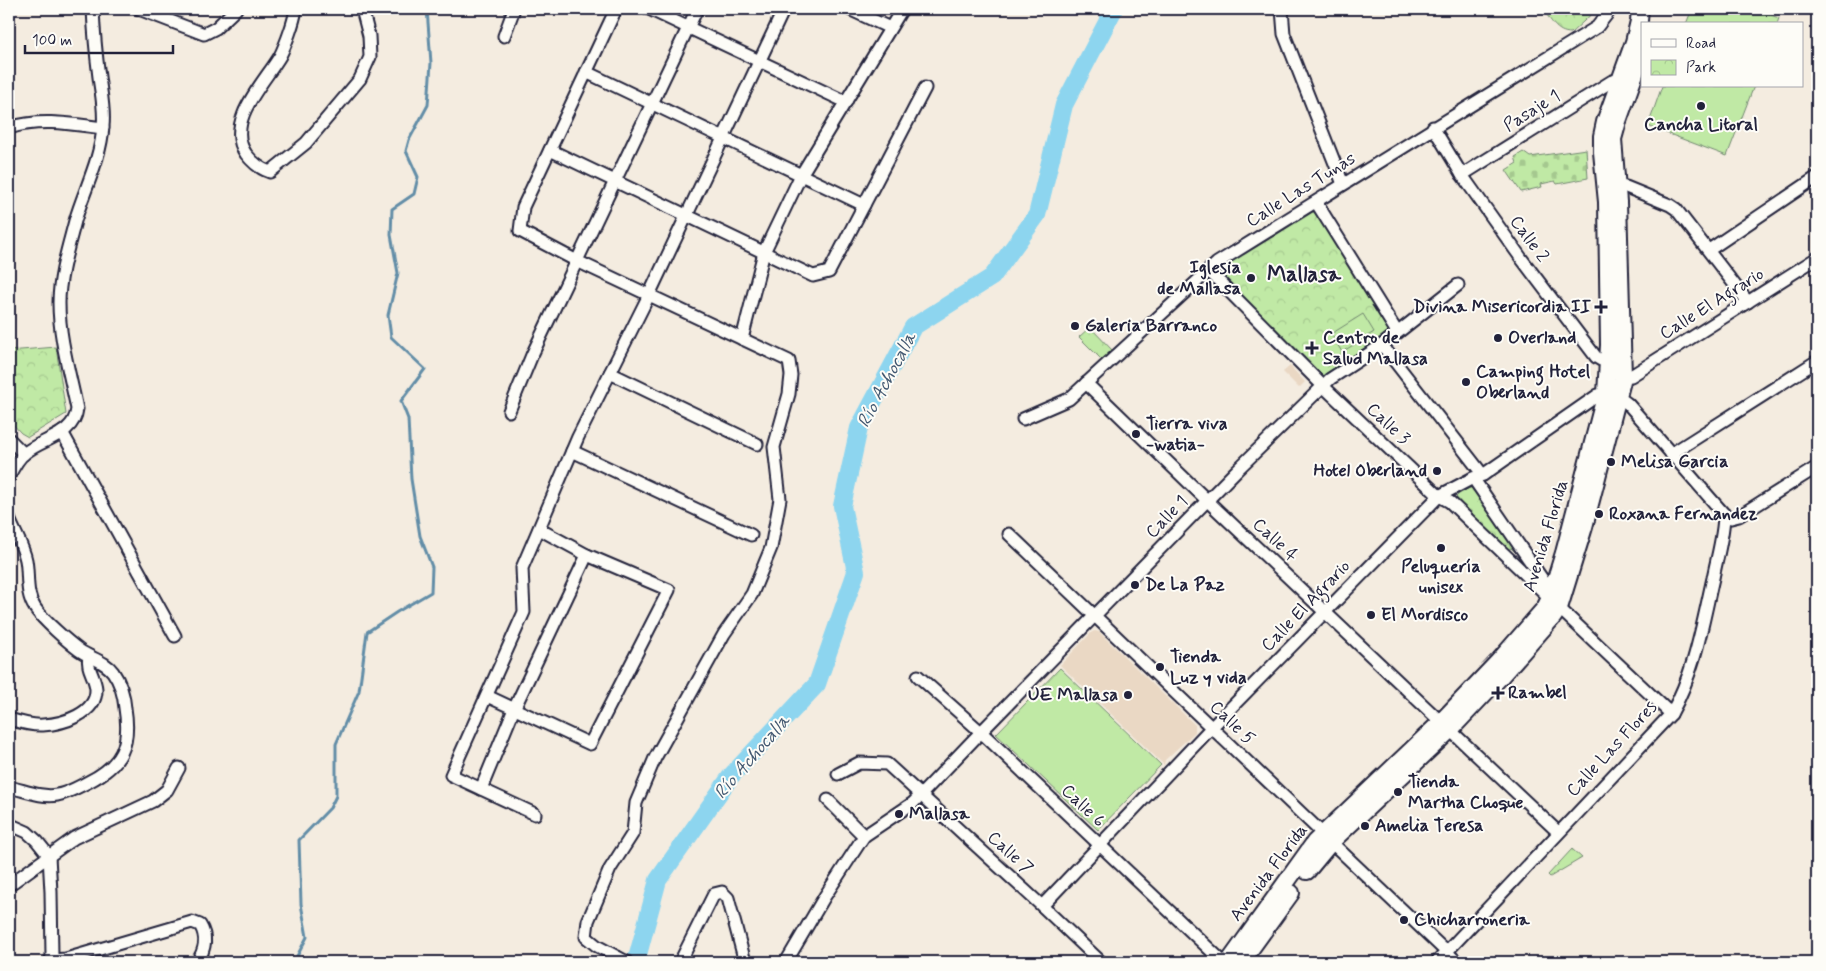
<svg xmlns="http://www.w3.org/2000/svg" width="1826" height="971" viewBox="0 0 1826 971" font-family="Mynerve,sans-serif">
<style>
.built{fill:#ead8c4}
.cemetery{fill:url(#cemetery-stones);stroke:#718670}
.park{fill:url(#park-crowns);stroke:#718670}
.garden{fill:#c0e9a5;stroke:#718670}
.lines{fill:none;stroke-linecap:round;stroke-linejoin:round}
.stream{stroke:#628da7;stroke-width:3}
.river{stroke:#8dd5ef;stroke-width:18}
.street-casing{stroke:#22223b;stroke-width:15}
.secondary-casing{stroke:#22223b;stroke-width:20}
.street{stroke:#fdfcf7;stroke-width:11}
.secondary{stroke:#fdfcf7;stroke-width:16}
.poi-dot{fill:#22223b;stroke:#fdfcf7;stroke-width:2}
.labels{text-anchor:middle;dominant-baseline:central;stroke-width:4;stroke-linejoin:round;paint-order:stroke}
.street-label{font-size:18px;fill:#22223b;stroke:#fdfcf7}
.poi-label{font-size:18px;font-weight:bold;fill:#22223b;stroke:#fdfcf7;text-anchor:start}
.water-label{font-size:19px;font-style:italic;fill:#425871;stroke:#fdfcf7}
.district-label{font-size:22px;font-weight:bold;fill:#22223b;stroke:#fdfcf7}
</style>
<defs>
<pattern id="cemetery-stones" width="16" height="16" patternUnits="userSpaceOnUse" patternTransform="scale(1.25)"><rect width="16" height="16" fill="#c0e9a5"/><path d="M2 7V4a2 2 0 0 1 4 0v3zM10 15v-3a2 2 0 0 1 4 0v3z" fill="#a5c88f"/></pattern>
<pattern id="park-crowns" width="20" height="18" patternUnits="userSpaceOnUse" patternTransform="scale(1.25)"><rect width="20" height="18" fill="#c0e9a5"/><path d="M2 6a3 3 0 1 1 6 0M12 15a3 3 0 1 1 6 0" fill="none" stroke="#a5c88f"/></pattern>
</defs>
<rect width="100%" height="100%" fill="#f4ece0"/>
<filter id="ink" filterUnits="userSpaceOnUse"><feTurbulence type="fractalNoise" baseFrequency=".02" numOctaves="2"/><feDisplacementMap in="SourceGraphic" scale="10" xChannelSelector="R" yChannelSelector="G"/><feConvolveMatrix kernelMatrix="1 2 1 2 8 2 1 2 1" color-interpolation-filters="sRGB"/></filter>
<g filter="url(#ink)">
<g class="built">
<polygon points="1290,366 1305,382 1299,388 1283,372"/>
<polygon points="1095,631 1099,632 1195,725 1195,732 1165,760 1164,765 1060,665 1092,632"/>
</g>
<polygon class="cemetery" points="1586,149 1588,178 1557,184 1555,181 1541,184 1542,187 1521,192 1506,170 1517,163 1515,157 1523,152 1530,157"/>
<g class="park">
<path d="M 1543,9 L 1597,9 L 1571,33 C 1556,33 1551,20 1543,9 Z"/>
<polygon points="1309,211 1317,213 1389,330 1387,333 1322,376 1220,273 1220,268"/>
<polygon points="1090,327 1113,351 1103,361 1079,337"/>
<polygon points="56,347 66,414 28,437 21,433 9,420 9,351"/>
<polygon points="1469,488 1474,488 1519,551 1518,555 1511,548 1508,550 1458,502 1456,497 1459,494"/>
<polygon points="1572,849 1582,858 1550,877 1548,875"/>
</g>
<g class="garden">
<polygon points="1692,9 1754,9 1779,18 1777,24 1686,24"/>
<polygon points="1662,86 1754,86 1727,156 1648,126"/>
<polygon points="1363,314 1374,332 1342,352 1331,334"/>
<polygon points="1060,668 1161,765 1098,830 996,734"/>
</g>
<g class="lines">
<polyline class="stream" points="294,962 307,937 301,904 299,840 330,808 336,796 336,744 359,691 367,632 397,612 431,592 432,567 420,536 411,479 408,419 401,401 425,369 391,337 388,315 398,273 391,235 392,209 414,194 418,177 406,151 409,140 428,105 431,63 427,9"/>
<polyline class="river" points="636,962 658,880 731,776 817,684 856,572 842,506 859,428 913,327 992,277 1037,215 1064,105 1114,9"/>
<g class="street-casing">
<g id="street">
<polyline points="139,9 204,34 216,28 236,9"/>
<path d="M 296,9 C 294,22 286,44 280,56 C 264,83 224,122 246,154 C 253,163 260,169 270,172 L 306,143 L 360,79 L 370,57 L 369,36 L 362,9"/>
<polyline points="616,9 523,207 520,231 579,262 789,361 791,375 789,394 774,447 780,499 771,548 752,594 724,634 655,758 636,803 633,833 610,869 588,921 586,937 597,946 627,962"/>
<polyline points="649,9 846,102"/>
<polyline points="849,9 890,28"/>
<polyline points="1282,9 1284,34 1343,184"/>
<polyline points="504,36 514,9"/>
<polyline points="586,72 864,205"/>
<polyline points="1433,127 1462,175 1521,258 1596,357 1601,360 1614,360"/>
<path d="M 9,128 C 40,118 72,124 103,128"/>
<polyline points="550,150 813,276 829,272 925,88"/>
<polyline points="1462,175 1612,81 1621,79"/>
<polyline points="1617,186 1626,187 1670,205 1676,209 1748,302"/>
<polyline points="1316,202 1397,332"/>
<polyline points="1709,250 1817,177"/>
<polyline points="1208,270 1323,386 1439,496 1450,502 1550,598"/>
<polyline points="742,339 764,252 801,175 902,9"/>
<polyline points="1382,345 1483,475"/>
<polyline points="610,373 757,444"/>
<polyline points="1623,377 1631,376 1817,258"/>
<polyline points="1086,383 1215,508 1441,722"/>
<polyline points="509,411 532,355 697,9"/>
<polyline points="1023,419 1069,399 1217,263 1597,27 1611,9"/>
<polyline points="62,432 175,636"/>
<polyline points="9,439 24,454"/>
<polyline points="572,451 751,535"/>
<polyline points="1671,454 1817,361"/>
<path d="M 9,476 C 13,468 18,458 25,453 C 43,438 74,436 77,409 C 70,374 59,338 59,303 C 59,276 68,248 75,221 C 84,190 101,159 103,126 C 105,110 101,93 99,77 C 96,54 94,32 93,9"/>
<polyline points="1473,478 1545,583 1548,593"/>
<path d="M 9,518 C 14,532 23,545 26,560 C 29,576 25,593 35,608 C 43,620 67,641 79,650 C 90,658 105,661 113,672 C 120,682 124,696 125,708 C 131,745 122,765 88,782 C 78,787 68,793 57,795 C 41,798 24,790 9,787"/>
<polyline points="1009,534 1323,834"/>
<polyline points="1559,608 1671,714"/>
<polyline points="918,676 981,732 1223,962"/>
<polyline points="487,696 590,744 669,590 587,555 539,529"/>
<path d="M 9,719 C 19,722 32,726 43,725 C 62,724 97,714 96,689 C 95,676 86,669 89,656"/>
<polyline points="1450,730 1558,832"/>
<polyline points="838,774 859,763 887,764 1042,906 1101,962"/>
<polyline points="481,789 514,709 587,555"/>
<polyline points="828,800 864,836"/>
<polyline points="535,814 451,775 524,612 522,568 578,437 649,295 784,9"/>
<polyline points="9,824 27,832 37,841 49,856 51,892 52,956 50,962"/>
<polyline points="1331,842 1457,962"/>
<polyline points="9,885 74,838 153,801 167,790 179,768"/>
<path d="M 1042,906 L 1211,728 L 1439,496 L 1473,478 L 1483,475 L 1598,395 C 1610,392 1619,397 1628,404 L 1724,514 L 1731,518 L 1739,516 L 1817,467"/>
<path d="M 51,960 L 66,959 L 192,922 L 200,925 C 208,938 205,950 197,962"/>
<polyline points="680,962 714,894 722,892 728,898 745,962"/>
<polyline points="786,962 825,896 864,836 913,803 981,732 1237,470 1323,386 1330,379 1382,345 1458,285"/>
<path d="M 1437,962 L 1671,714 C 1695,671 1702,626 1713,578 C 1717,557 1724,535 1724,514"/>
</g>
</g>
<g class="secondary-casing">
<g id="secondary">
<polyline points="1307,871 1331,842 1450,730 1500,677 1553,617 1559,608 1584,527 1623,377 1618,202 1613,139 1618,121 1642,54"/>
<polyline points="1229,962 1315,842 1441,722 1498,662 1545,608 1550,598 1564,553 1606,393 1609,345 1607,202 1602,152 1602,136 1605,122 1634,42 1639,21 1640,9"/>
<polyline points="1241,962 1291,893"/>
</g>
</g>
<use href="#street" class="street"/>
<use href="#secondary" class="secondary"/>
</g>
</g>
<g class="poi-dot">
<circle cx="1701" cy="106" r="5"/>
<circle cx="1251" cy="278" r="5"/>
<path d="M1598.5 299.5h5v5h5v5h-5v5h-5v-5h-5v-5h5z"/>
<circle cx="1075" cy="326" r="5"/>
<circle cx="1498" cy="338" r="5"/>
<path d="M1309.5 340.5h5v5h5v5h-5v5h-5v-5h-5v-5h5z"/>
<circle cx="1466" cy="382" r="5"/>
<circle cx="1136" cy="434" r="5"/>
<circle cx="1611" cy="462" r="5"/>
<circle cx="1437" cy="471" r="5"/>
<circle cx="1599" cy="514" r="5"/>
<circle cx="1441" cy="548" r="5"/>
<circle cx="1135" cy="585" r="5"/>
<circle cx="1371" cy="615" r="5"/>
<circle cx="1160" cy="667" r="5"/>
<path d="M1495.5 685.5h5v5h5v5h-5v5h-5v-5h-5v-5h5z"/>
<circle cx="1128" cy="695" r="5"/>
<circle cx="1398" cy="792" r="5"/>
<circle cx="899" cy="814" r="5"/>
<circle cx="1365" cy="826" r="5"/>
<circle cx="1404" cy="920" r="5"/>
</g>
<g class="labels">
<g class="street-label">
<text transform="translate(1532 111) rotate(-32)">Pasaje 1</text>
<text transform="translate(1301 190) rotate(-32)">Calle Las Tunas</text>
<text transform="translate(1529 239) rotate(54)">Calle 2</text>
<text transform="translate(1712 304) rotate(-32)">Calle El Agrario</text>
<text transform="translate(1388 424) rotate(43)">Calle 3</text>
<text transform="translate(1167 517) rotate(-46)">Calle 1</text>
<text transform="translate(1546 536) rotate(-73)">Avenida Florida</text>
<text transform="translate(1275 540) rotate(43)">Calle 4</text>
<text transform="translate(1306 606) rotate(-46)">Calle El Agrario</text>
<text transform="translate(1232 723) rotate(44)">Calle 5</text>
<text transform="translate(1612 749) rotate(-47)">Calle Las Flores</text>
<text transform="translate(1083 806) rotate(44)">Calle 6</text>
<text transform="translate(1010 853) rotate(42)">Calle 7</text>
<text transform="translate(1269 873) rotate(-53)">Avenida Florida</text>
</g>
<g class="poi-label">
<text x="1701" y="125" text-anchor="middle">Cancha Litoral</text>
<text x="1241" y="268" text-anchor="end">Iglesia<tspan x="1241" dy="21">de Mallasa</tspan></text>
<text x="1591" y="307" text-anchor="end">Divina Misericordia II</text>
<text x="1085" y="326">Galeria Barranco</text>
<text x="1323" y="338">Centro de<tspan x="1323" dy="21">Salud Mallasa</tspan></text>
<text x="1508" y="338">Overland</text>
<text x="1476" y="372">Camping Hotel<tspan x="1476" dy="21">Oberland</tspan></text>
<text x="1146" y="424">Tierra viva<tspan x="1146" dy="21">-watia-</tspan></text>
<text x="1621" y="462">Melisa Garcia</text>
<text x="1427" y="471" text-anchor="end">Hotel Oberland</text>
<text x="1609" y="514">Roxana Fernandez</text>
<text x="1441" y="567" text-anchor="middle">Peluquería<tspan x="1441" dy="21">unisex</tspan></text>
<text x="1145" y="585">De La Paz</text>
<text x="1381" y="615">El Mordisco</text>
<text x="1170" y="657">Tienda<tspan x="1170" dy="21">Luz y vida</tspan></text>
<text x="1508" y="693">Rambel</text>
<text x="1118" y="695" text-anchor="end">UE Mallasa</text>
<text x="1408" y="782">Tienda<tspan x="1408" dy="21">Martha Choque</tspan></text>
<text x="909" y="814">Mallasa</text>
<text x="1375" y="826">Amelia Teresa</text>
<text x="1414" y="920">Chicharroneria</text>
</g>
<g class="water-label">
<text transform="translate(887 380) rotate(-62)">Río Achocalla</text>
<text transform="translate(752 757) rotate(-49)">Río Achocalla</text>
</g>
<g class="district-label">
<text x="1304" y="275">Mallasa</text>
</g>
</g>
<rect width="1826" height="971" fill="none" stroke="#fdfcf7" stroke-width="30"/>
<rect x="15" y="15" width="1796" height="941" fill="none" stroke="#22223b" stroke-width="2" filter="url(#ink)"/>
<rect x="1641" y="22" width="162" height="65" fill="#fdfcf7" stroke="#a5a5ac"/>
<rect x="1651" y="39" width="25" height="8" fill="#fdfcf7" stroke="#a5a5ac"/>
<text x="1686" y="48" font-size="15" fill="#22223b">Road</text>
<rect x="1651" y="60" width="25" height="15" fill="url(#park-crowns)" stroke="#a5a5ac"/>
<text x="1686" y="72" font-size="15" fill="#22223b">Park</text>
<path d="M25 45v8h148v-8" fill="none" stroke="#22223b" stroke-width="2.5"/>
<text x="32" y="45" font-size="15" fill="#22223b" stroke="#fdfcf7" stroke-width="4" paint-order="stroke">100 m</text>
</svg>
